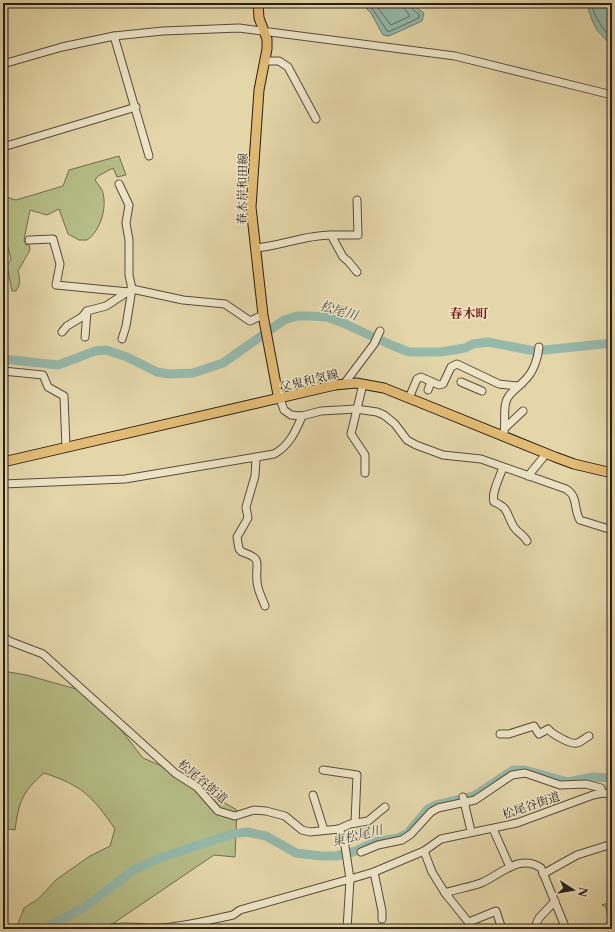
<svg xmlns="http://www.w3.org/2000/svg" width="615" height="932" viewBox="0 0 615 932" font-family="'Libre Caslon Text','Noto Serif JP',serif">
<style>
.green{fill:#b6bd87;stroke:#706e4f}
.water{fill:#95b9ab;stroke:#6a7b70}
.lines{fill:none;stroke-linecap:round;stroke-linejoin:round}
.shore{stroke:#5f6c61;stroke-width:1}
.river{stroke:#95b9ab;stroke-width:9}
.minor-casing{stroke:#584c3c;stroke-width:9}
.major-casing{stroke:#291e17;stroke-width:11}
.minor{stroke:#ede4c7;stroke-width:7}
.major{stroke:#e2bb74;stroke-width:9}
.labels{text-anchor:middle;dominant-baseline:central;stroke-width:3;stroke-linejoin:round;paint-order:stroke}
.street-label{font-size:12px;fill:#291e17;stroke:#ede4c7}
.water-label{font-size:13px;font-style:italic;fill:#494c43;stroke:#ede4c7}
.neighbourhood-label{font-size:13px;font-weight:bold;fill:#7a1f14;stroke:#ede4c7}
</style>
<rect width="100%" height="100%" fill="#e4d6a9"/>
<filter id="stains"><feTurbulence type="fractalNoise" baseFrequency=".005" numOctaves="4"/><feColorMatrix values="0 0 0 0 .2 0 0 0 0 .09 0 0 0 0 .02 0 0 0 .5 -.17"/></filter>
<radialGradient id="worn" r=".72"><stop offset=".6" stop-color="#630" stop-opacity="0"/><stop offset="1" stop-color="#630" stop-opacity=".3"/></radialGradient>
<g class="green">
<path d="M 119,156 L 126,175 L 117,177 L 113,168 L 98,176 L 95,180 C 97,183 100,187 102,190 C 108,205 101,231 87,240 L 79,240 L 68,234 L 59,209 L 47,215 L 30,210 L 24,240 L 26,245 L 29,244 L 30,250 L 18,271 C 20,279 21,284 16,291 L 12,291 L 7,265 L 11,259 L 3,228 L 3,196 L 16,200 L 63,186 L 69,170 Z"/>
<path d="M 3,671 L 26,675 L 80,690 L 110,716 L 143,758 L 164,767 L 237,810 L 235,857 L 214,855 L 105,929 L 16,929 L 24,908 L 38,899 L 57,879 L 90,856 L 110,846 L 115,829 C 92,796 83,786 44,773 C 22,792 19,802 15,830 L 3,828 Z"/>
<polygon points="612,887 612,929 600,929 605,927 608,919 606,907 602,905 611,902 609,889"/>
</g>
<g class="water">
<polygon points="361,3 410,3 424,13 422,21 389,36 383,35 371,13"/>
<path d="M 587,3 L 612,3 L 612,50 C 609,41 603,37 597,30 C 592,21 589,13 587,3 Z"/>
</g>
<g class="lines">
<g class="shore">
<polyline points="366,3 374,11 388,32 419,18 419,14 410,7 409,3"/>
<polyline points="374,3 391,25 410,16 404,8 404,3"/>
<path d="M 591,3 C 595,19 602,27 612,40"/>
</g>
<g class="river">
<polyline points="3,359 58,365 95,351 106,350 127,357 157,372 169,374 193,373 223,363 284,320 297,316 310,316 327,317 343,323 391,345 409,352 441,352 465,348 473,344 488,342 535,351 612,343"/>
<polyline points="42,929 85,907 132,871 157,859 232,834 247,832 266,836 296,853 321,856 336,856 353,852 375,842 398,838 408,833 428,809 436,805 474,796 513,770 525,770 568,782 593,777 612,778"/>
</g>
<g class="minor-casing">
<g id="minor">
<polyline points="114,36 149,156"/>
<polyline points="264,61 279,61 288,67 316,119"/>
<polyline points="3,64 62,47 114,36 163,31 239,28 455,56 612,95"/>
<polyline points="3,147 136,107"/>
<polyline points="119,184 129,205 126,223 129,240 129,275 132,289 126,326 122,339"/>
<polyline points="331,235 358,235 357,200"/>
<polyline points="29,240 53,239 60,264 56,285 129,292"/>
<path d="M 255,248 C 281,246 305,235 331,235 L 343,257 L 348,261 L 357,272"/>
<polyline points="62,332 67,326 82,317 87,311 106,306 132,289 183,300 225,304 250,321 263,315"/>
<polyline points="85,337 87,311"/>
<polyline points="3,371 43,375 48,387 64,396 66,448"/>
<polyline points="461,382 482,391"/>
<polyline points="344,384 374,344 380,331"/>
<polyline points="363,384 351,434 365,455 365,473"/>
<polyline points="428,390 431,382"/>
<polyline points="409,398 417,379 421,377 439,385 443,384 451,367 457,364 499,384 517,386"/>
<path d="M 280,399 L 284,410 L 291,415 L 302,416 L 321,411 L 356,409 L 377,412 L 384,415 L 395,424 L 407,440 L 416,445 L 443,455 L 481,459 L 566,489 C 579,497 573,509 580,520 L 612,530"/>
<polyline points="506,427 523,411"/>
<path d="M 503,436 C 507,425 502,409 507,399 C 511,391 519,387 524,381 C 533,373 538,359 539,347"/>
<path d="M 256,458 L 255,476 L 246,507 L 248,518 L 237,537 L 239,549 L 242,552 C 264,559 255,563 257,581 C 257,589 262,598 265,606"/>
<path d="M 503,467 C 500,477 491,493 494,502 C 510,508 506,515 514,527 C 517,532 524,535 527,541"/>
<polyline points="528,476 546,454"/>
<path d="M 3,484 L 125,479 L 274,454 C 289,446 296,431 302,416"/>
<polyline points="3,636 9,641 43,654 175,773 197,787 218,811 235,816 254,810 266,811 285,816 302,830 310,832 339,829 345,846 350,879 374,872 424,851 441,839 517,823 593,795 602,793 612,794"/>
<path d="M 500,734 L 509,734 L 534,726 L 539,734 L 548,729 C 552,734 571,745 577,743 C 581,742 585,738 589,736"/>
<polyline points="323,770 357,775 355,823"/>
<polyline points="313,795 324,830"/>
<polyline points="463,797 471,831"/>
<polyline points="339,829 350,824 368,821 385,807"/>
<polyline points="493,829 510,867"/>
<path d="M 424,851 L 432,872 L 445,893 C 457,889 470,887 481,883 C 500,875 520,853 541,868 L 566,929"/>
<polyline points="361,852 378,845 402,840 411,834 431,812 438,808 475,800 512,775 525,773 560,785 586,784 601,788 602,793"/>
<polyline points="374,872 382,911 382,919"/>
<polyline points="543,874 577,855 612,844"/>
<polyline points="445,893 474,929"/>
<polyline points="469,922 496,911 502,929"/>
<path d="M 107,929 C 125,924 141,929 159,928 C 184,927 209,920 233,915 L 240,910 L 350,879 L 347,929"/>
<polyline points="534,929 539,918 555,901"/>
</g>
</g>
<g class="major-casing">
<g id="major">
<polyline points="258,3 259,18 267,39 267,49 259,90 251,207 263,315 278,395 280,399"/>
<polyline points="3,462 335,385 356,383 384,388 555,457 574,464 612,473"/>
</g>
</g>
<use href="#minor" class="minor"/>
<use href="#major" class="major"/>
</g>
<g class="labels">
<g class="street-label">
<text transform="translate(242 189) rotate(-89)">春木岸和田線</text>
<text transform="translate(309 380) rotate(-13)">父鬼和気線</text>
<text transform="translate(203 781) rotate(40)">松尾谷街道</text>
<text transform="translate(531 805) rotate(-19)">松尾谷街道</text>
</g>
<g class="water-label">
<text transform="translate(339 310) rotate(16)">松尾川</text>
<text transform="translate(357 835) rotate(-14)">東松尾川</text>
</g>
<g class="neighbourhood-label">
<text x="469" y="313">春木町</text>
</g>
</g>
<rect width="615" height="932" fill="none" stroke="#e4d6a9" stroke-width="16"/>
<rect x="4" y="4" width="607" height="924" fill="none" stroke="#291e17" stroke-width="2"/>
<rect x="8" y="8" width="599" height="916" fill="none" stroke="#291e17"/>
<g transform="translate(573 890) rotate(102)" stroke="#ede4c7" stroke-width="3" paint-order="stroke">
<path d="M0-3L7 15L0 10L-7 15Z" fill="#291e17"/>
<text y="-6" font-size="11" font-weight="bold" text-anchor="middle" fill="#291e17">N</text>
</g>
<rect width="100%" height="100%" filter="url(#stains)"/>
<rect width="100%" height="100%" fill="url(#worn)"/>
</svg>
